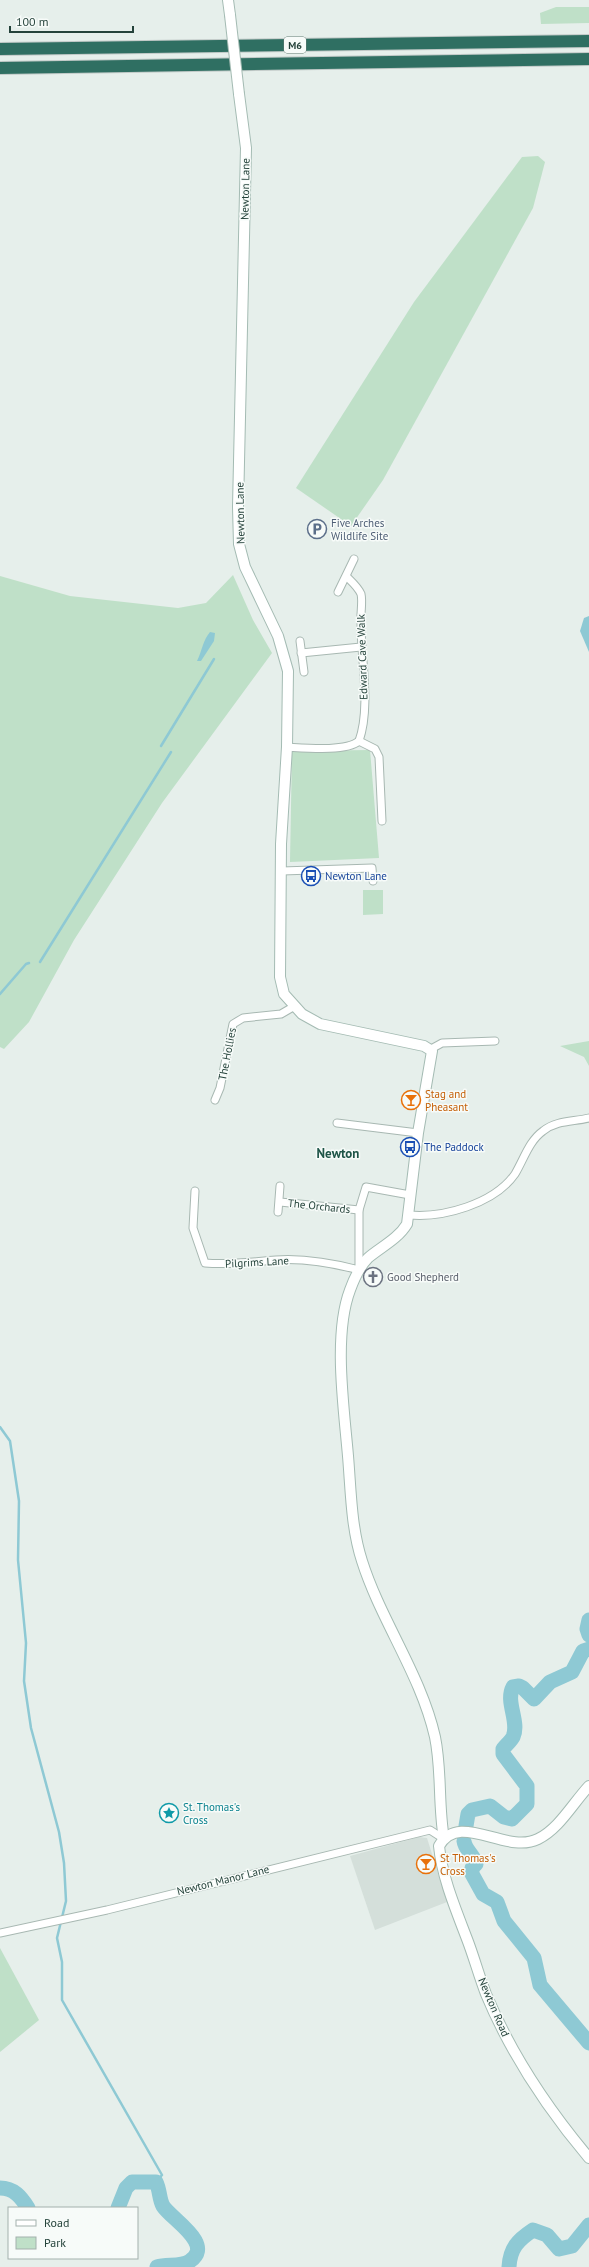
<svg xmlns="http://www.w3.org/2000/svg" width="589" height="2267" viewBox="0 0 589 2267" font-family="'PT Sans',sans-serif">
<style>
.built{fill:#d4dfda}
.green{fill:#bfe0c8}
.water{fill:#8ec9d4}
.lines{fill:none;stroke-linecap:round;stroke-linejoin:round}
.stream{stroke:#8ec9d4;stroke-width:2.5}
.river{stroke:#8ec9d4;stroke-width:15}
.street-casing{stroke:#a8b8b2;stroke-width:9}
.secondary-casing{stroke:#a4bbb3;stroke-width:12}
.highway-casing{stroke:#c2cac8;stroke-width:14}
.street{stroke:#fff;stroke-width:7}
.secondary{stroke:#fff;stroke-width:10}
.highway{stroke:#2f6f62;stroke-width:12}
.secondary-bridge-casing{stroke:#a4bbb3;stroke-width:12;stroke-linecap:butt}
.secondary-bridge{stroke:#fff;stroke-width:10}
.labels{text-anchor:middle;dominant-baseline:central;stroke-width:3;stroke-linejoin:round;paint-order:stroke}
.shield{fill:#f7fbf9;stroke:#637a73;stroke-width:1}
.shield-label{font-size:10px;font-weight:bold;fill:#24423a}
.street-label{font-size:11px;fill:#24423a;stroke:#f7fbf9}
.service-label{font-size:11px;fill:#4e5e75;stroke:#f7fbf9;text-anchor:start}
.transit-label{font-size:11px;fill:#164399;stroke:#f7fbf9;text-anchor:start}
.food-label{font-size:11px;fill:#c56008;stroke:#f7fbf9;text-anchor:start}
.worship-label{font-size:11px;fill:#5b616d;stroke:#f7fbf9;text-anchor:start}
.culture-label{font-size:11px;fill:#0d838f;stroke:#f7fbf9;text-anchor:start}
.quarter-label{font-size:13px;font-weight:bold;fill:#1f5548;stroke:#f7fbf9}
</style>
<rect width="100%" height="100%" fill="#e6efeb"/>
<polygon class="built" points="419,1837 427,1838 447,1902 375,1930 350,1856"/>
<g class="green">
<polygon points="556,7 589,7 589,23 541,24 540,13"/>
<polygon points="538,156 545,162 533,208 383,480 351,526 296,488 414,302 522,157"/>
<polygon points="233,575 253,620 272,653 162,803 74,940 29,1022 4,1049 0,1047 0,576 70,596 178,608 206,603"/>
<polygon points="370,750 379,858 290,862 292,751"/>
<polygon points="363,890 383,890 383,914 363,915"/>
<polygon points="589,1041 589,1066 584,1057 560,1046"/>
<polygon points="0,1948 39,2020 0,2052"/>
</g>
<g class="water">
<polygon points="589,616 589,652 580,631 584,618"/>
<path d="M 210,632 L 215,633 L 214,641 L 201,661 L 197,661 C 202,651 203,640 210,632 Z"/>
</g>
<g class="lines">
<g class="stream">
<polyline points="161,746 214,659"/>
<polyline points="40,962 171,752"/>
<polyline points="0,994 26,964 29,963"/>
<polyline points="0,1427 10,1441 19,1501 18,1560 26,1643 24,1681 31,1728 59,1832 64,1863 66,1901 57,1938 62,1962 62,2000 162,2175 156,2182"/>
</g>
<g class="river">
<polyline points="589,1620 587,1629 589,1635"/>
<path d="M 466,1826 L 468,1814 L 472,1810 L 490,1806 L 504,1817 L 512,1819 L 527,1804 L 527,1786 L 503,1754 L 503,1749 C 506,1745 511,1741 513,1737 C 520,1722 505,1702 513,1687 L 519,1686 L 523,1688 L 534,1699 L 550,1682 L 572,1672 L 583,1651 L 589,1649"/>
<path d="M 464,1841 C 465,1850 474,1855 476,1864 L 472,1868 L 472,1874 L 483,1894 L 497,1902 L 504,1921 L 534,1958 L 540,1985 L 589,2043"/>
<path d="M 0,2188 C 14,2188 21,2197 28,2208"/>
<path d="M 118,2208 L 126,2188 L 132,2182 L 156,2182 C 160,2190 159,2199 163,2206 C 171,2219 215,2244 190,2261 C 182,2267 167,2264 157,2267"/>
<path d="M 509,2267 C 510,2248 518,2240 533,2230 L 547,2235 L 559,2249 L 572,2246 L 589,2225"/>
</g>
<g class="street-casing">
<g id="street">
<path d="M 347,577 C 352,582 358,587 361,594 C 363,602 360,615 361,624 C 361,660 371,707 359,741"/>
<polyline points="338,592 354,559"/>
<polyline points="300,641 304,672"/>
<polyline points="301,653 361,647"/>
<polyline points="359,741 375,749 379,757 382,821"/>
<path d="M 287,747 C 305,748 346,752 359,741"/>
<polyline points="282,871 372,868 373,881"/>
<polyline points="431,1049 442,1043 495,1041"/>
<polyline points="215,1100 220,1088 233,1024 243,1018 281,1014 293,1007"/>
<polyline points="337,1123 418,1133"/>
<path d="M 195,1191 L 193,1228 L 205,1263 C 232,1265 250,1262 276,1260 C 304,1258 332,1263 359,1270 L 359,1210 L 366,1187 L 410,1195"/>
<polyline points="280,1202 359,1210"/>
<polyline points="278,1212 280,1186"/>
<path d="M 409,1215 C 443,1218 494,1204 515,1174 C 524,1159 529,1141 543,1131 C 557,1120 573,1122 589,1118"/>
<polyline points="0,1933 107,1910 430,1830 444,1839"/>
</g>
</g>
<g class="secondary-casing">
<g id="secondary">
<polyline points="228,0 230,15"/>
<path d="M 239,94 L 246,148 L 238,507 L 239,544 L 245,567 L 278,636 L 288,671 L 287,747 L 281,844 L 280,977 L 284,994 L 302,1014 L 320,1024 L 424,1046 L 432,1051 L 418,1133 L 407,1224 C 398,1239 381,1247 368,1258 C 360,1266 354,1279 350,1290 C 333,1335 344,1408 348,1456 C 351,1491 351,1527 362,1561 C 381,1621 421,1675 435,1737 C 442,1771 438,1805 444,1839"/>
<path d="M 589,1786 C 573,1803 559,1829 538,1839 C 506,1855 459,1810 439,1846 C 442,1877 456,1910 467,1939 C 474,1957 479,1976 486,1994 C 511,2054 547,2108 589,2158"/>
</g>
</g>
<g class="highway-casing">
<g id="highway">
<polyline points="0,49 589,41"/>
<polyline points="0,68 589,59"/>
</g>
</g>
<use href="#street" class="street"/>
<use href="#secondary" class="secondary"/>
<use href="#highway" class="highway"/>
<g class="secondary-bridge-casing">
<polyline id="secondary-bridge" points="230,15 239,94"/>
</g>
<use href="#secondary-bridge" class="secondary-bridge"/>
</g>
<defs>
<g id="parking-ring" transform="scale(1)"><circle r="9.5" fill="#f7fbf9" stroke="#5c6f8a" stroke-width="1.5"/><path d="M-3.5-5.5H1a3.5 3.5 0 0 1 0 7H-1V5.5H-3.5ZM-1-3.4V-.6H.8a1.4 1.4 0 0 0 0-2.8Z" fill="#5c6f8a"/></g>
<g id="bus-ring" transform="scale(1)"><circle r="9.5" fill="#f7fbf9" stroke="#1a4fb4" stroke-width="1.5"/><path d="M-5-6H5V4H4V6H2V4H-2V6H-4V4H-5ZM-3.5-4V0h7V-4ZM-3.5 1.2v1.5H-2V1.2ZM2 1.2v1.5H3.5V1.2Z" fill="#1a4fb4"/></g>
<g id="bar-ring" transform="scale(1)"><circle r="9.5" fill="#f7fbf9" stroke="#e8710a" stroke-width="1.5"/><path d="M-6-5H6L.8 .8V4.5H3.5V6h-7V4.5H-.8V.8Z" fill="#e8710a"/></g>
<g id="church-ring" transform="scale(1)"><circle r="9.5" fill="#f7fbf9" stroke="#6b7280" stroke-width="1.5"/><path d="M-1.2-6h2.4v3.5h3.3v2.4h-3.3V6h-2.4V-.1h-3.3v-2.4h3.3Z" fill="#6b7280"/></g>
<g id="sight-ring" transform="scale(1)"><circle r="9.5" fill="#f7fbf9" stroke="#0f9aa8" stroke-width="1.5"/><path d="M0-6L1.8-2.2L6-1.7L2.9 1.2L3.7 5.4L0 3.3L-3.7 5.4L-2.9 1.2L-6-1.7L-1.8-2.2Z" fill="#0f9aa8"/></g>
</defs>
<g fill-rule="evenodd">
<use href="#parking-ring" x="317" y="529"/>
<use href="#bus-ring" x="311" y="876"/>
<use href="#bar-ring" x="411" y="1100"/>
<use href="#bus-ring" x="410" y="1147"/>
<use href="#church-ring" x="373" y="1277"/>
<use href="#sight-ring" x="169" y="1813"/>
<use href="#bar-ring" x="426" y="1864"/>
</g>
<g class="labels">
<rect class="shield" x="284" y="37" width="22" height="16" rx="3"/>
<g class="shield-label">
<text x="295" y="45">M6</text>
</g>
<g class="street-label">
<text transform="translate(245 189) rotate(-89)">Newton Lane</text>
<text transform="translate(240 513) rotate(-91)">Newton Lane</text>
<text transform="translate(362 657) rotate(-92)">Edward Cave Walk</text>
<text transform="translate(227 1054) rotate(-79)">The Hollies</text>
<text transform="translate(319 1206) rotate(6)">The Orchards</text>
<text transform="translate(257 1262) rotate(-3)">Pilgrims Lane</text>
<text transform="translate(223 1880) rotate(-14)">Newton Manor Lane</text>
<text transform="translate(494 2007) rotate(67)">Newton Road</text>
</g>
<g class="service-label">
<text x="331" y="523">Five Arches<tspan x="331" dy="13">Wildlife Site</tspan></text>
</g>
<g class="transit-label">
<text x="325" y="876">Newton Lane</text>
<text x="424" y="1147">The Paddock</text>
</g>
<g class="food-label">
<text x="425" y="1094">Stag and<tspan x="425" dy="13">Pheasant</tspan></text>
<text x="440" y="1858">St Thomas's<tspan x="440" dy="13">Cross</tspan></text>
</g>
<g class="worship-label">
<text x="387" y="1277">Good Shepherd</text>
</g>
<g class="culture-label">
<text x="183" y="1807">St. Thomas's<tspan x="183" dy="13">Cross</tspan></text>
</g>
<g class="quarter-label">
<text x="338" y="1153">Newton</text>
</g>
</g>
<rect x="8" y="2207" width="130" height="52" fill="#f7fbf9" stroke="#a3b1ad"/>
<rect x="16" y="2220" width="20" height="6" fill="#ffffff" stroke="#a3b1ad"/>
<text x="44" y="2227" font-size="12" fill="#24423a">Road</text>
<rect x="16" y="2237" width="20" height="12" fill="#bfe0c8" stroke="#a3b1ad"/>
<text x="44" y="2247" font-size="12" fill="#24423a">Park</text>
<path d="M10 26v6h123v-6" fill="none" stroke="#24423a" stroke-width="2"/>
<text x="16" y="26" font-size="12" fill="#24423a" stroke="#f7fbf9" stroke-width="3" paint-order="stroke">100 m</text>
</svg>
